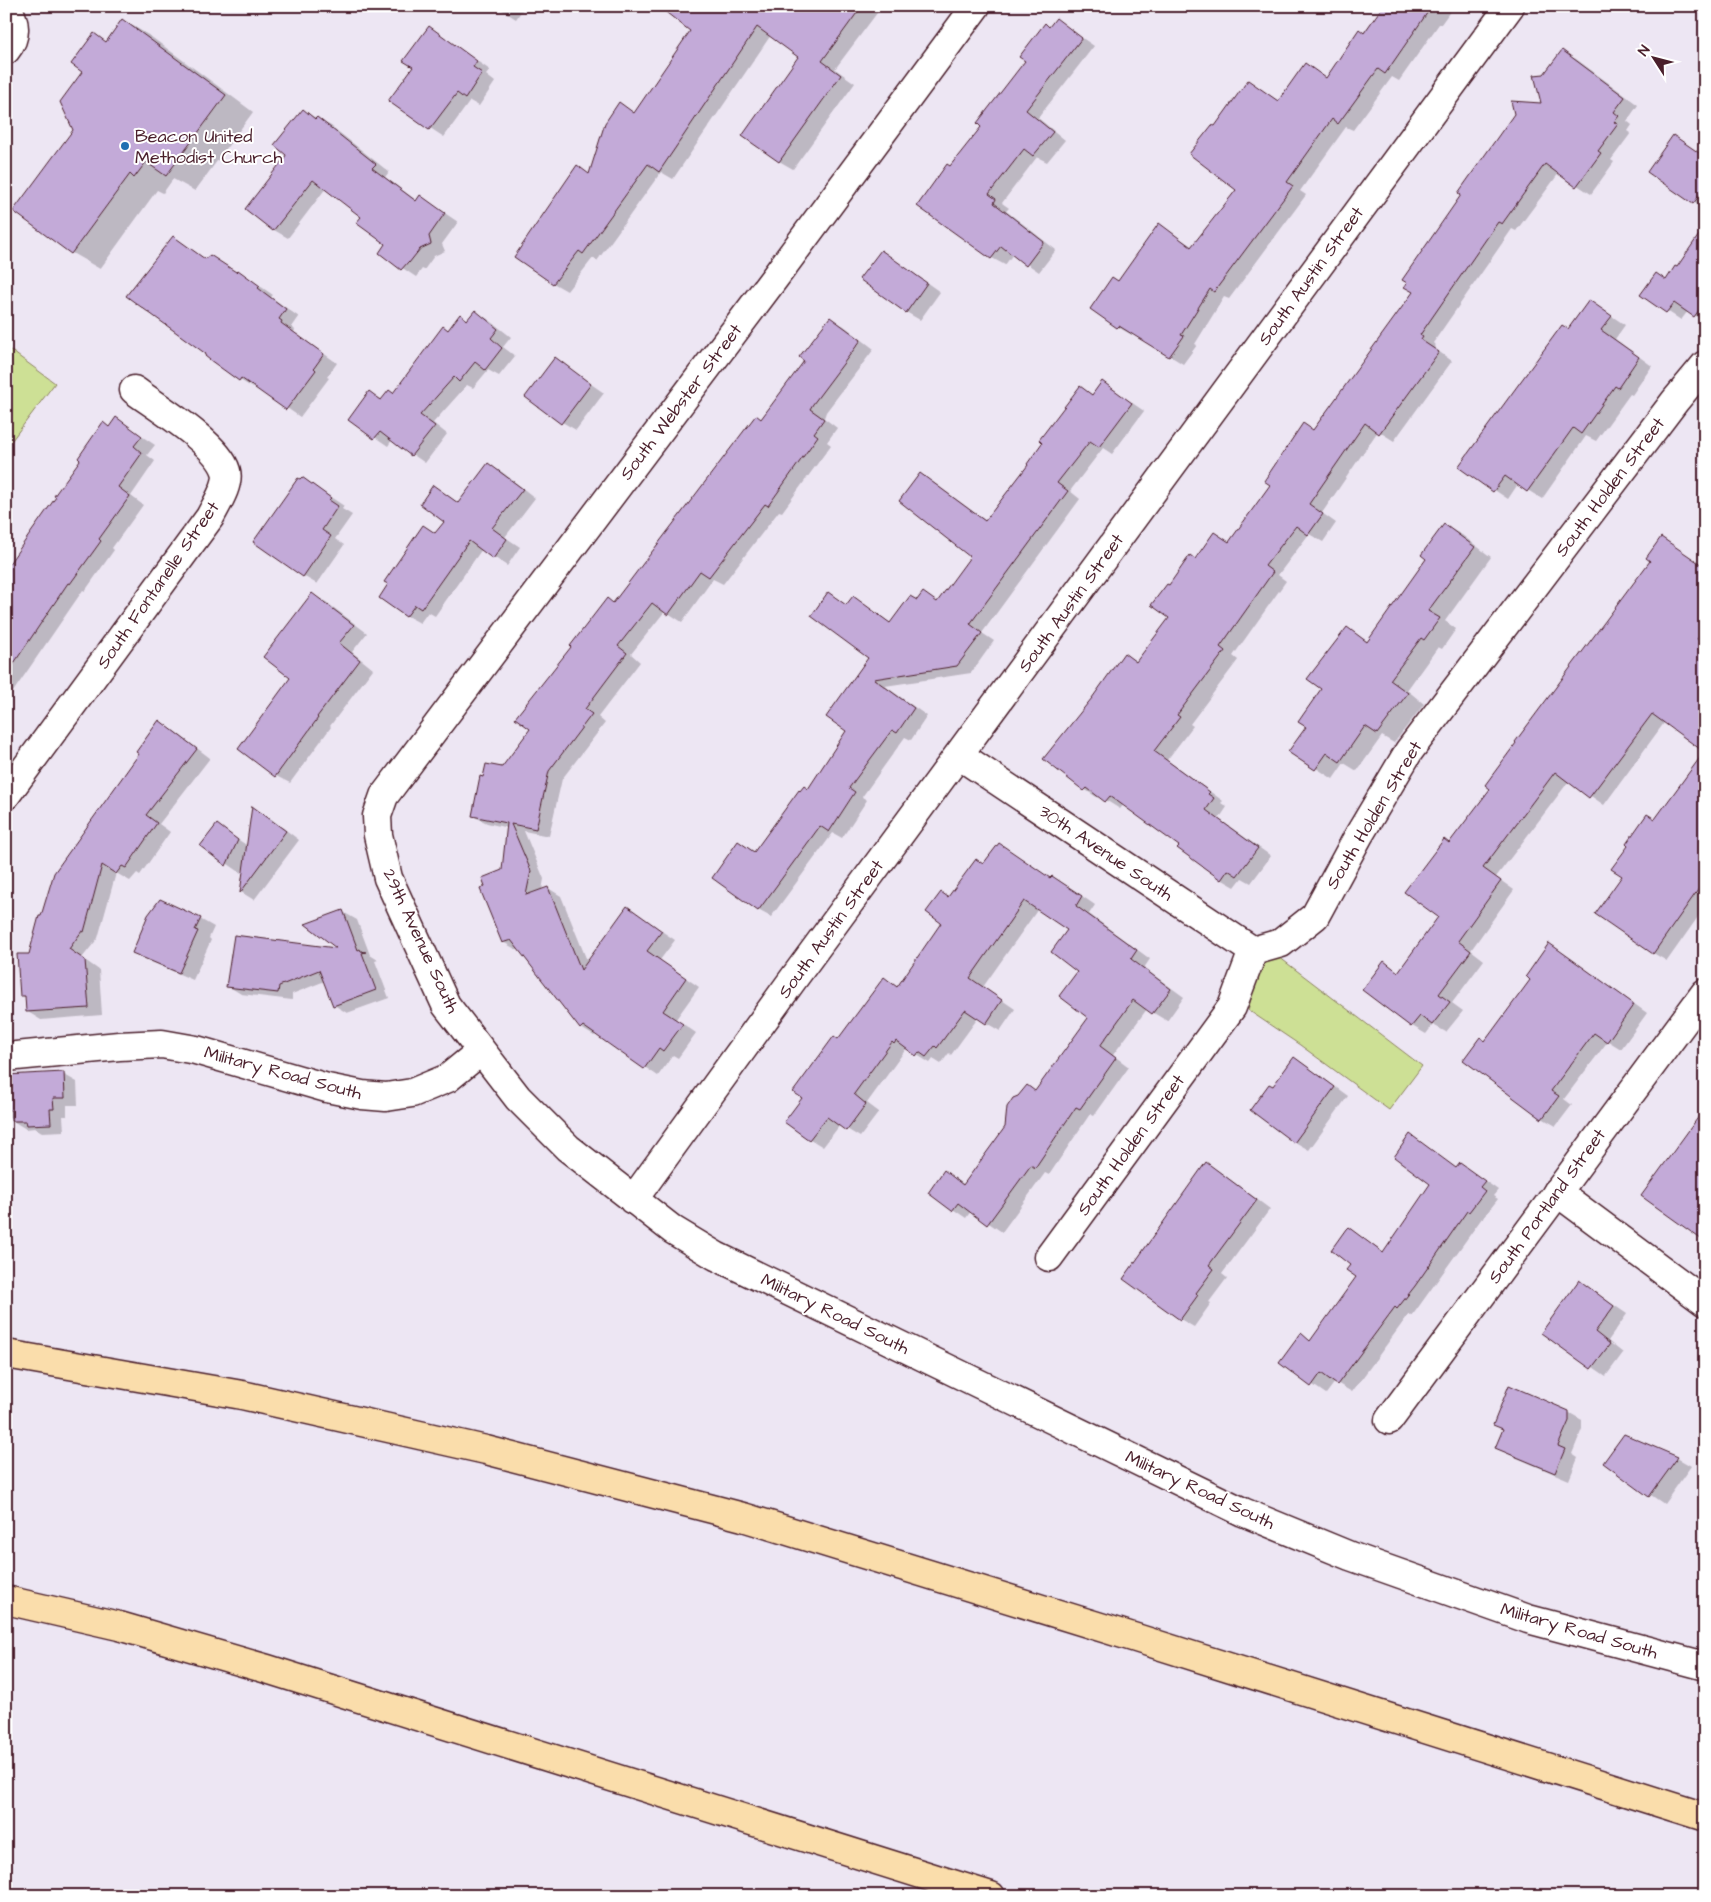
<svg xmlns="http://www.w3.org/2000/svg" width="1711" height="1902" viewBox="0 0 1711 1902" font-family="'Architects Daughter',sans-serif">
<style>
.green{fill:#cde095;stroke:#8c8060}
.shadow{fill:#0003}
.building{fill:#c3aad8;stroke:#4a1f2b}
.lines{fill:none;stroke-linecap:round;stroke-linejoin:round}
.street-casing{stroke:#4a1f2b;stroke-width:31}
.highway-casing{stroke:#4a1f2b;stroke-width:31}
.street{stroke:#fff;stroke-width:28}
.highway{stroke:#faddab;stroke-width:28}
.poi-dot{fill:#1f6fb2;stroke:#fff;stroke-width:2}
.labels{text-anchor:middle;dominant-baseline:central;stroke-width:4;stroke-linejoin:round;paint-order:stroke}
.poi-label{font-size:18px;fill:#4a1f2b;stroke:#fff;text-anchor:start}
.street-label{font-size:18px;fill:#4a1f2b;stroke:#fff}
</style>
<rect width="100%" height="100%" fill="#ede6f3"/>
<filter id="ink" filterUnits="userSpaceOnUse"><feTurbulence type="fractalNoise" baseFrequency=".02" numOctaves="2"/><feDisplacementMap in="SourceGraphic" scale="10" xChannelSelector="R" yChannelSelector="G"/><feConvolveMatrix kernelMatrix="1 2 1 2 8 2 1 2 1" color-interpolation-filters="sRGB"/></filter>
<g filter="url(#ink)">
<g class="green">
<polygon points="6,347 55,383 6,448"/>
<polygon points="1275,954 1422,1066 1389,1110 1300,1045 1248,1010 1255,984 1267,957"/>
</g>
<g class="shadow">
<polygon points="496,6 525,6 516,19"/>
<polygon points="599,6 613,6 609,12"/>
<polygon points="660,6 876,6 880,9 835,69 855,83 793,169 779,161 799,57 771,35 673,179 661,172 597,261 593,258 567,291 553,283 577,167 590,175 620,104 635,113 692,31"/>
<polygon points="1384,6 1454,6 1441,24 1439,24 1399,81 1392,77 1353,130 1346,127 1300,191 1306,195 1229,299 1224,297 1195,344 1197,345 1183,364 1133,333 1132,335 1118,327 1092,309 1119,282 1159,225 1193,247 1238,190 1215,128 1249,82 1279,101 1306,65 1327,79"/>
<polygon points="1668,6 1679,6 1676,10"/>
<polygon points="123,20 150,36 253,112 195,191 173,179 163,193 157,190 100,269 72,253 15,211 74,130 84,72 94,35 107,42"/>
<polygon points="1056,20 1094,46 1038,118 1065,140 1047,162 1037,157 1002,203 1009,208 1006,211 1056,250 1039,272 1013,254 1005,265 992,258 950,167 983,126"/>
<polygon points="429,28 490,70 486,75 495,82 479,106 470,101 444,137 389,101 414,67"/>
<polygon points="1562,52 1576,59 1638,105 1627,121 1632,125 1628,131 1631,133 1611,160 1614,162 1591,194 1559,173 1516,231 1512,229 1433,343 1436,346 1434,348 1452,361 1394,441 1378,431 1322,513 1336,523 1323,542 1309,534 1278,575 1286,581 1233,656 1238,660 1190,724 1193,726 1167,760 1223,801 1221,803 1227,807 1219,819 1271,856 1251,883 1242,878 1235,887 1221,879 1181,845 1124,804 1120,809 1099,796 1098,798 1084,789 1092,699 1124,654 1138,662 1170,618 1169,587 1195,560 1215,533 1230,542 1415,292 1543,105 1544,75"/>
<polygon points="303,111 331,126 389,172 385,177 417,201 421,197 458,222 442,244 445,251 434,256 424,270 422,269 416,277 380,253 387,244 362,217 326,188 288,238 274,230 286,158"/>
<polygon points="1673,137 1705,157 1705,210 1649,172"/>
<polygon points="1705,240 1705,322 1688,311 1681,320 1642,295 1666,281"/>
<polygon points="187,246 206,260 237,273 238,271 273,295 271,297 299,317 292,327 295,330 294,332 337,363 327,377 329,378 300,417 255,386 253,388 240,380"/>
<polygon points="882,251 940,292 920,320 906,312"/>
<polygon points="1603,310 1625,325 1615,339 1652,366 1632,395 1630,394 1596,441 1586,436 1542,499 1518,484 1508,499 1460,467"/>
<polygon points="475,312 488,319 511,337 503,347 515,356 499,376 488,370 473,388 467,385 433,423 447,434 425,463 392,440 388,446 350,420 370,393 383,400 393,394 461,315 469,320"/>
<polygon points="830,318 844,326 874,349 826,412 824,418 837,428 827,442 831,445 782,512 779,511 723,584 713,579 682,622 665,611 631,654 640,662 598,717 605,723 562,779 549,836 524,831 544,879 542,890 548,888 561,896 588,963 627,908 675,940 660,960 699,987 676,1019 696,1033 678,1058 673,1055 658,1076 596,1034 594,1036 581,1028 520,949 517,950 503,942 503,871 508,828 487,823 473,816 503,769 532,729 614,604 762,420 805,360"/>
<polygon points="555,359 604,393 576,430 562,422"/>
<polygon points="1103,383 1144,411 1112,454 1103,448 1070,491 1080,499 982,633 994,641 971,673 885,686 927,716 911,740 905,737 862,797 867,800 842,838 833,833 771,917 758,910 739,842 755,852 809,790 848,731 870,658 828,594 847,606 853,597 892,624 918,601 923,594 938,602 971,557 920,475 933,482 986,521 1030,465 1080,387 1093,395"/>
<polygon points="116,419 155,445 147,455 155,461 131,496 143,505 112,548 114,550 85,591 83,590 6,702 6,570"/>
<polygon points="489,465 502,472 535,498 505,537 520,547 507,566 482,549 435,616 428,612 420,623 407,616 436,534 445,522 434,487 459,503"/>
<polygon points="302,478 344,506 342,509 352,515 335,539 344,545 317,584 303,576 301,481"/>
<polygon points="1444,525 1462,535 1491,557 1445,621 1456,629 1442,649 1438,647 1407,690 1424,704 1394,743 1382,736 1357,771 1344,763 1333,779 1290,751 1307,727 1347,629 1369,642 1428,559"/>
<polygon points="1662,538 1705,567 1705,667 1604,805 1569,781 1496,877 1514,890 1471,950 1484,960 1452,1003 1463,1011 1446,1032 1433,1025 1426,1034 1412,1026 1364,990 1384,963 1399,972 1440,917 1450,844 1491,788 1652,561"/>
<polygon points="312,594 326,602 367,633 352,652 373,669 330,726 331,727 290,783 276,776 292,677"/>
<polygon points="159,722 173,730 210,758 159,824 170,832 140,875 137,873 130,881 116,873 98,938 82,958 99,970 102,1015 41,1020 28,1012 27,998 21,995 30,955 42,918"/>
<polygon points="1705,753 1705,907 1667,961 1653,953 1623,876 1656,820"/>
<polygon points="253,808 266,815 299,840 254,900 241,892 245,865 241,873 202,846 217,826 248,846"/>
<polygon points="999,844 1051,879 1052,877 1066,885 1095,905 1089,914 1150,959 1144,968 1184,997 1167,1021 1147,1009 1113,1055 1129,1067 1094,1116 1090,1114 1049,1175 1045,1173 1002,1232 971,1211 966,1218 929,1193 945,1172 965,1185 1007,1127 1018,1097 1027,1087 1036,1092 1090,1018 1069,930 1038,909 983,987 1015,1009 1000,1031 978,1018 951,1055 949,1053 941,1064 933,1059 930,1063 909,1050 906,1049 867,1103 879,1112 860,1137 840,1125 823,1147 810,1139 804,1098 839,1040 885,979 898,987 943,922 949,898 984,865"/>
<polygon points="343,912 357,920 370,955 378,960 375,961 389,998 347,1013 334,1005 325,981 292,994 292,1000 241,994 228,986 341,950"/>
<polygon points="200,919 214,927 209,938 211,940 193,980 147,960 134,952"/>
<polygon points="1550,945 1563,953 1647,1013 1621,1049 1608,1041 1564,1099 1572,1105 1556,1126 1542,1118 1532,979"/>
<polygon points="1294,1059 1308,1067 1348,1096 1309,1150 1295,1142 1273,1087"/>
<polygon points="63,1074 77,1082 78,1105 67,1105 67,1116 63,1116 64,1131 42,1132 35,1128 26,1129 13,1121 12,1118 6,1119 6,1076"/>
<polygon points="1410,1136 1457,1169 1460,1165 1474,1173 1498,1190 1493,1196 1498,1199 1483,1218 1482,1218 1412,1316 1409,1314 1352,1392 1335,1382 1326,1394 1281,1363 1301,1335 1311,1341 1358,1277 1352,1264 1349,1229 1384,1253 1432,1183"/>
<polygon points="1207,1164 1220,1172 1270,1209 1222,1274 1227,1278 1209,1302 1211,1303 1194,1327 1180,1319"/>
<polygon points="1580,1282 1627,1314 1608,1341 1623,1353 1606,1376 1542,1332"/>
<polygon points="1568,1412 1582,1420 1582,1429 1572,1454 1578,1458 1569,1480 1510,1455 1496,1447 1504,1430 1495,1424"/>
<polygon points="1624,1436 1677,1458 1691,1466 1664,1504 1604,1463"/>
<polygon points="1705,1442 1705,1450 1701,1447"/>
</g>
<g class="building">
<polygon points="658,6 862,6 822,61 841,75 779,162 742,136 798,57 757,27 659,172 648,164 583,254 579,251 553,284 514,257 577,165 589,174 605,123 619,102 634,113 690,31"/>
<polygon points="1383,6 1432,6 1385,74 1378,69 1338,124 1332,119 1287,182 1293,186 1214,292 1210,289 1181,335 1184,336 1169,357 1119,326 1117,328 1090,309 1112,277 1118,281 1159,223 1191,247 1236,190 1189,154 1212,125 1215,126 1248,80 1278,101 1305,63 1326,78 1359,29 1364,33"/>
<polygon points="1056,18 1082,38 1026,110 1053,132 1033,156 1024,149 989,194 996,199 994,203 1044,242 1026,266 1001,246 991,259 917,206 947,164 950,166 981,127 977,123 1025,61 1019,57 1045,23 1049,27"/>
<polygon points="122,19 226,95 166,176 146,162 134,178 130,174 71,254 13,211 73,130 60,102 82,72 71,64 94,33 106,42"/>
<polygon points="429,26 477,61 473,67 482,73 465,99 457,93 429,130 388,101 413,67 403,61"/>
<polygon points="1562,50 1625,97 1614,112 1619,116 1614,122 1618,124 1598,151 1601,153 1576,187 1545,164 1502,224 1498,222 1420,335 1423,337 1421,340 1439,352 1379,434 1365,423 1309,504 1323,514 1308,535 1296,526 1265,566 1273,572 1220,647 1225,651 1177,715 1180,717 1154,751 1210,792 1208,794 1214,798 1206,810 1258,848 1237,876 1228,870 1221,880 1177,848 1179,846 1110,796 1105,802 1087,788 1084,791 1043,759 1092,698 1124,653 1136,662 1169,618 1151,605 1167,584 1169,585 1190,555 1195,559 1214,532 1229,542 1270,485 1264,481 1303,423 1313,430 1413,292 1404,287 1407,283 1402,280 1461,195 1458,193 1514,114 1511,101 1541,103 1534,75 1544,74"/>
<polygon points="303,109 315,119 317,117 376,164 372,168 416,201 420,195 445,213 429,236 431,244 420,249 409,263 408,262 401,270 379,253 385,244 356,223 361,217 313,180 273,231 245,209 285,157 286,155 274,145"/>
<polygon points="1673,135 1705,157 1705,188 1693,204 1647,172"/>
<polygon points="1705,226 1705,302 1694,317 1674,303 1666,313 1640,295 1656,273 1666,280 1675,266 1677,267"/>
<polygon points="173,236 205,259 210,255 236,272 238,270 260,286 258,288 286,309 279,319 282,321 281,323 324,354 314,368 316,370 286,410 241,378 239,381 210,360 205,356 206,354 126,296"/>
<polygon points="881,250 927,283 906,313 859,279"/>
<polygon points="1589,300 1612,316 1601,330 1639,357 1618,388 1615,386 1581,434 1573,428 1527,492 1505,476 1493,492 1458,467 1562,325 1568,329"/>
<polygon points="475,310 498,329 491,338 502,348 485,370 475,362 459,382 454,377 420,415 435,426 411,456 380,432 374,439 348,420 369,391 381,400 389,390 393,393 443,326 448,330 460,314 467,320"/>
<polygon points="830,317 861,340 813,404 810,409 824,419 814,433 818,436 768,506 765,504 709,577 700,571 668,615 652,603 618,646 627,653 585,709 592,714 549,771 536,829 511,824 531,871 526,895 548,887 581,970 627,906 662,931 647,951 686,978 663,1011 683,1024 663,1051 659,1048 644,1069 583,1026 580,1029 511,940 502,943 480,889 485,886 482,878 502,870 507,823 472,816 480,776 483,777 486,764 502,767 530,729 515,718 571,647 570,646 607,598 613,603 756,415 761,419 804,361 799,357"/>
<polygon points="555,357 591,384 561,424 525,397"/>
<polygon points="1102,381 1132,403 1099,447 1090,441 1057,483 1068,491 970,624 982,633 957,666 874,679 914,708 897,733 892,730 849,788 855,792 829,832 820,826 758,911 712,878 738,841 754,852 799,790 800,791 804,786 808,789 846,731 826,717 868,658 811,616 828,592 846,605 853,596 890,623 910,596 917,600 923,592 937,602 970,557 899,501 920,473 985,521 1028,465 1027,464 1042,443 1039,440 1080,386 1092,395"/>
<polygon points="116,417 142,436 134,446 142,453 118,487 130,496 99,539 101,541 70,584 68,583 6,675 6,568 56,497 54,496 80,460 78,458 103,422 109,427"/>
<polygon points="488,463 523,489 492,528 507,539 493,559 469,541 421,609 415,605 406,617 379,598 388,584 384,582 423,525 435,533 444,522 420,504 433,485 458,503"/>
<polygon points="302,477 331,498 329,500 338,506 322,530 331,536 303,577 253,542 298,478 300,479"/>
<polygon points="1444,524 1475,547 1428,611 1440,618 1424,640 1421,638 1390,680 1408,693 1377,734 1365,726 1340,762 1327,753 1315,770 1288,752 1306,727 1298,722 1321,689 1307,679 1347,627 1367,642 1426,559 1421,555"/>
<polygon points="1661,537 1705,567 1705,629 1697,639 1705,645 1705,880 1653,954 1595,914 1622,876 1611,869 1628,846 1626,844 1647,814 1655,819 1704,752 1652,714 1589,798 1555,772 1483,868 1501,881 1458,941 1471,951 1439,994 1450,1002 1432,1025 1420,1016 1411,1027 1362,990 1384,961 1398,972 1438,917 1404,892 1444,839 1449,843 1490,789 1485,785 1516,743 1515,742 1650,561 1646,558"/>
<polygon points="312,593 354,625 339,643 360,660 317,717 318,718 275,777 238,749 290,678 263,657"/>
<polygon points="159,720 197,749 146,815 157,823 126,868 122,866 116,874 102,865 84,932 82,931 69,949 85,960 89,1008 26,1012 25,996 20,996 17,954 29,954 39,916 41,916 54,873 139,754 136,752"/>
<polygon points="252,806 286,831 240,893"/>
<polygon points="217,824 238,840 226,866 200,846"/>
<polygon points="999,843 1050,878 1052,876 1082,896 1076,906 1137,950 1131,959 1171,989 1152,1014 1133,1000 1100,1046 1116,1058 1080,1109 1076,1107 1035,1168 1031,1165 987,1225 958,1203 952,1211 928,1193 944,1170 963,1185 1005,1127 1007,1107 1013,1098 1018,1096 1027,1085 1035,1091 1088,1018 1059,996 1077,972 1051,952 1067,930 1024,901 970,978 1002,1000 986,1024 965,1010 937,1048 935,1046 926,1057 919,1052 916,1056 896,1041 894,1044 892,1042 854,1094 866,1104 846,1131 827,1117 809,1140 784,1122 802,1098 793,1092 834,1036 838,1039 884,977 897,987 941,923 926,912 941,892 948,897 976,859 983,864"/>
<polygon points="160,899 201,918 195,930 198,931 179,973 132,953 148,915"/>
<polygon points="343,910 358,950 360,949 361,951 366,952 362,953 376,990 333,1006 319,970 279,986 278,993 226,987 234,935 336,948 305,924"/>
<polygon points="1549,943 1634,1004 1607,1042 1594,1033 1551,1091 1559,1096 1542,1119 1463,1060 1480,1037 1485,1041 1530,980 1526,976"/>
<polygon points="1294,1057 1335,1087 1294,1143 1250,1110 1269,1084 1273,1086"/>
<polygon points="64,1072 65,1098 53,1098 54,1109 50,1109 51,1124 27,1125 26,1121 11,1121 11,1110 6,1110 6,1075"/>
<polygon points="1705,1108 1705,1242 1641,1196"/>
<polygon points="1410,1134 1456,1168 1460,1163 1485,1181 1480,1187 1485,1191 1469,1212 1467,1211 1415,1286 1397,1309 1395,1307 1337,1385 1321,1373 1311,1387 1279,1363 1301,1333 1310,1341 1356,1277 1346,1270 1350,1265 1331,1250 1346,1229 1348,1227 1383,1253 1430,1184 1394,1157"/>
<polygon points="1206,1162 1257,1200 1209,1265 1214,1269 1196,1293 1198,1295 1180,1320 1123,1279"/>
<polygon points="1579,1280 1614,1306 1595,1332 1610,1344 1591,1369 1541,1333"/>
<polygon points="1509,1385 1569,1411 1569,1421 1558,1446 1565,1449 1555,1473 1495,1448 1503,1429 1493,1425"/>
<polygon points="1624,1434 1678,1457 1649,1497 1603,1463"/>
</g>
<g class="lines">
<g class="street-casing">
<g id="street">
<polyline points="976,6 773,280 384,796 377,816 378,835 388,878 446,1005 518,1098 568,1148 673,1230 716,1256 1243,1512 1350,1556 1528,1619 1705,1666"/>
<path d="M 6,50 C 18,35 15,22 7,6"/>
<polyline points="959,755 1253,951"/>
<path d="M 6,795 L 210,517 C 216,505 230,484 226,471 C 218,444 157,407 134,390"/>
<polyline points="6,1057 119,1046 162,1044 196,1050 327,1088 362,1095 386,1097 412,1093 448,1078 481,1051"/>
<polyline points="1557,1192 1705,1302"/>
<polyline points="633,1200 794,978 1510,6"/>
<polyline points="1049,1257 1232,1007 1253,951 1281,943 1315,916 1359,835 1409,751 1675,401 1705,365"/>
<polyline points="1389,1420 1705,993"/>
</g>
</g>
<g class="highway-casing">
<g id="highway">
<polyline points="6,1354 242,1395 486,1450 743,1517 1136,1638 1705,1817"/>
<polyline points="6,1600 119,1626 267,1669 991,1896"/>
</g>
</g>
<use href="#street" class="street"/>
<use href="#highway" class="highway"/>
</g>
</g>
<circle class="poi-dot" cx="125" cy="146" r="5"/>
<g class="labels">
<g class="poi-label">
<text x="135" y="136">Beacon United<tspan x="135" dy="21">Methodist Church</tspan></text>
</g>
<g class="street-label">
<text transform="translate(1311 276) rotate(-54)">South Austin Street</text>
<text transform="translate(681 402) rotate(-53)">South Webster Street</text>
<text transform="translate(1610 487) rotate(-53)">South Holden Street</text>
<text transform="translate(158 585) rotate(-55)">South Fontanelle Street</text>
<text transform="translate(1071 603) rotate(-54)">South Austin Street</text>
<text transform="translate(1374 815) rotate(-59)">South Holden Street</text>
<text transform="translate(1106 853) rotate(34)">30th Avenue South</text>
<text transform="translate(831 929) rotate(-54)">South Austin Street</text>
<text transform="translate(421 941) rotate(65)">29th Avenue South</text>
<text transform="translate(283 1073) rotate(15)">Military Road South</text>
<text transform="translate(1131 1145) rotate(-54)">South Holden Street</text>
<text transform="translate(1547 1206) rotate(-54)">South Portland Street</text>
<text transform="translate(835 1314) rotate(26)">Military Road South</text>
<text transform="translate(1200 1490) rotate(25)">Military Road South</text>
<text transform="translate(1579 1631) rotate(16)">Military Road South</text>
</g>
</g>
<rect width="1711" height="1902" fill="none" stroke="#fff" stroke-width="25"/>
<rect x="12" y="12" width="1686" height="1877" fill="none" stroke="#4a1f2b" stroke-width="2" filter="url(#ink)"/>
<g transform="translate(1654 58) rotate(306)" stroke="#ffffff" stroke-width="4" paint-order="stroke">
<path d="M0-4L9 19L0 12L-9 19Z" fill="#4a1f2b"/>
<text y="-8" font-size="14" font-weight="bold" text-anchor="middle" fill="#4a1f2b">N</text>
</g>
</svg>
